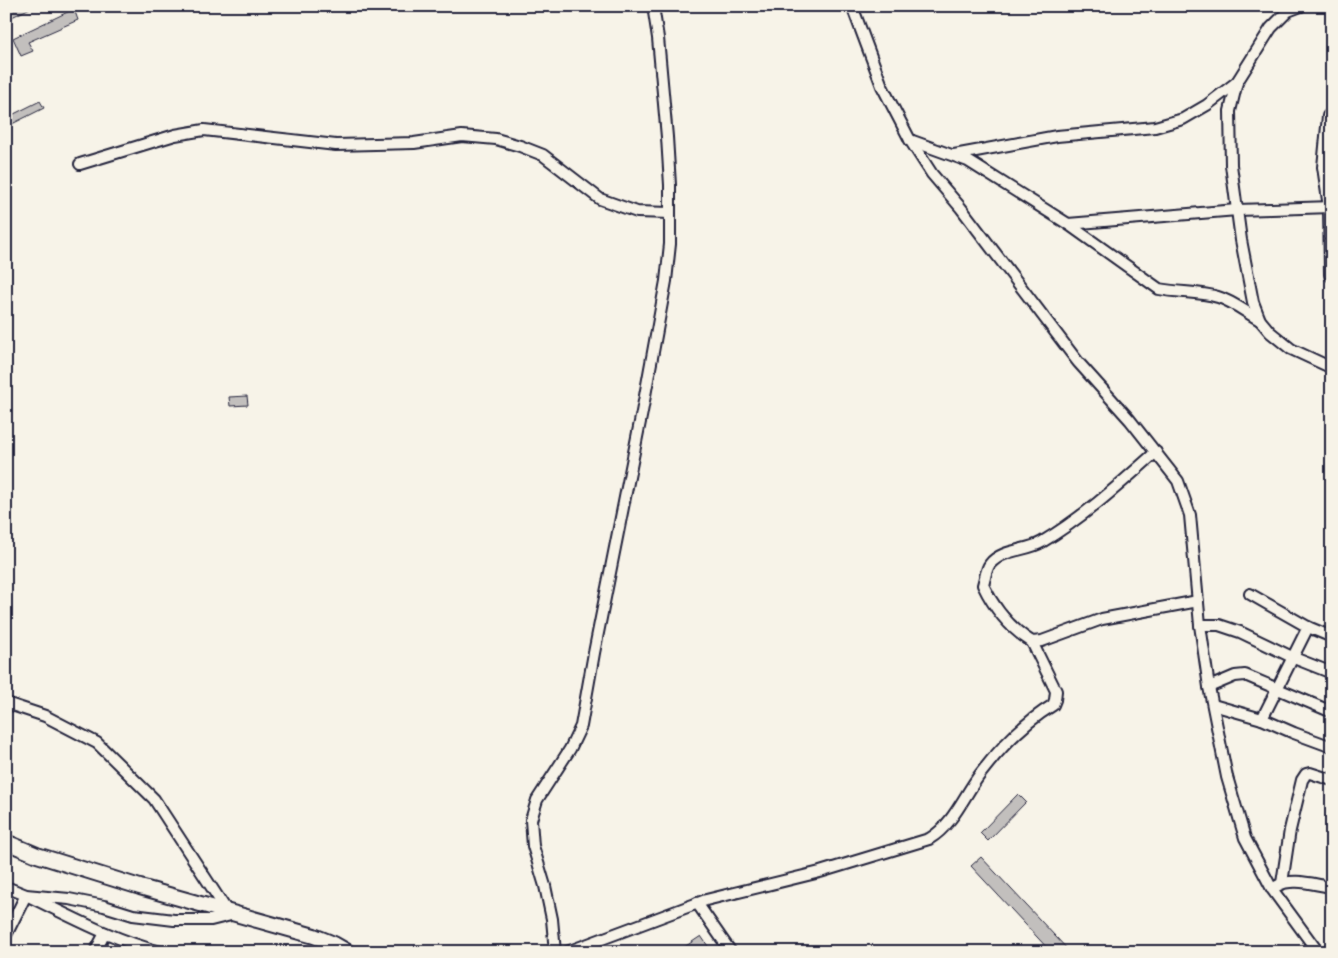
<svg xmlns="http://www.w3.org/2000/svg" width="1338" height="958" viewBox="0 0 1338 958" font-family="'Shantell Sans',sans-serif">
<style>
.building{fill:#c2bfbd;stroke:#22223b}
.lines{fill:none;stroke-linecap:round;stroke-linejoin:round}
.street-casing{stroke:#22223b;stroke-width:14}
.secondary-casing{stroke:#22223b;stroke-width:18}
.street{stroke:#f7f3e8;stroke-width:10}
.secondary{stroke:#f7f3e8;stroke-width:14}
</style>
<rect width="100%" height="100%" fill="#f7f3e8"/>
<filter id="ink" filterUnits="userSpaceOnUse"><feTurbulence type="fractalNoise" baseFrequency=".02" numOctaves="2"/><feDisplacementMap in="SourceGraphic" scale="10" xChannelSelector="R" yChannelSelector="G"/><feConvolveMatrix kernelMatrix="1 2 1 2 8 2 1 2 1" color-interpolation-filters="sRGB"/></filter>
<g filter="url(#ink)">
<g class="building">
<polygon points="6,6 34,6 6,20"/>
<polygon points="74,9 78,20 28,42 33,51 21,56 13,38"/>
<polygon points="40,101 44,108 6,127 6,118"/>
<polygon points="247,396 248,405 230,406 229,397"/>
<polygon points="1018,794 1026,802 988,841 980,833"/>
<polygon points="981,857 1070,952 1051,952 971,866"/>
<polygon points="701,936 712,952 677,952"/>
</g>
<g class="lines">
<g class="street-casing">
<g id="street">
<polyline points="852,6 882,86 910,140 932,174 961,208 1078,362 1130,420 1178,481 1190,515 1200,625 1209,687 1227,777 1245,838 1272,889 1318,952"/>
<polyline points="1237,82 1230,111 1231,165 1241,240 1253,302 1260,320 1270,332 1291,349 1332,368"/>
<polyline points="1332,112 1328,116 1323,167 1329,207 1330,275 1332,277"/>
<path d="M 910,140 L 968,161 L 1068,224 L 1159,289 C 1179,293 1199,291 1218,297 C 1232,301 1247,313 1260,320"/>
<polyline points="954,155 1057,136 1155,127 1183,119 1207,105 1237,82 1271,28 1288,11 1301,6"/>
<polyline points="80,164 175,135 204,130 336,145 414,143 462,136 496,139 520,146 543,155 600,199 637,212 670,213"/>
<polyline points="1068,224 1237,210 1332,207"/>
<path d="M 1156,452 C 1120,484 1084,517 1042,542 C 1027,551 1002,549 990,564 C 986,569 985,579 983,585 C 994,608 1011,629 1032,642 L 1042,641 L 1102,619 L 1198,601"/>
<polyline points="1250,594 1308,627 1332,637"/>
<polyline points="1200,625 1219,625 1240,632 1294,658 1332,673"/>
<polyline points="1209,687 1235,676 1245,675 1332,712"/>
<polyline points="6,703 45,716 97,743 154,799 227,911"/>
<polyline points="1213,705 1262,719 1294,733 1332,747"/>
<polyline points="1262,719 1308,627"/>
<polyline points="1282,883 1290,830 1302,780 1306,774 1310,773 1332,780"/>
<path d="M 1277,886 C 1292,877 1315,885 1332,887"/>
<polyline points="6,887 26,895 69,899 104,906 133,915 174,920 211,920 235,914"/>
<polyline points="697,903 731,952"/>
<path d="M 6,935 L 26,895 C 70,916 113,940 161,952"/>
<polyline points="95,952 105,933"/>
<polyline points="555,952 552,919 545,886 533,846 531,820 537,800 570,749 581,726 594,653 642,412 666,281 670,244 670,185 667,137 658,38 653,6"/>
<path d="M 567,952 L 706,900 L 820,872 L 929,839 C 954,824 964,795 981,773 C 1001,747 1025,722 1053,705 L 1055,700 L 1056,691 L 1032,642"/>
</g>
</g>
<g class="secondary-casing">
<polyline id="secondary" points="6,842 37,855 140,887 314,936 334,944 348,952"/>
</g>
<use href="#street" class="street"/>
<use href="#secondary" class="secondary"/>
</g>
</g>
<rect width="1338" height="958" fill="none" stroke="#f7f3e8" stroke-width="25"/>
<rect x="12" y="12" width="1313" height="933" fill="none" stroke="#22223b" stroke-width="2" filter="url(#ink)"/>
</svg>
